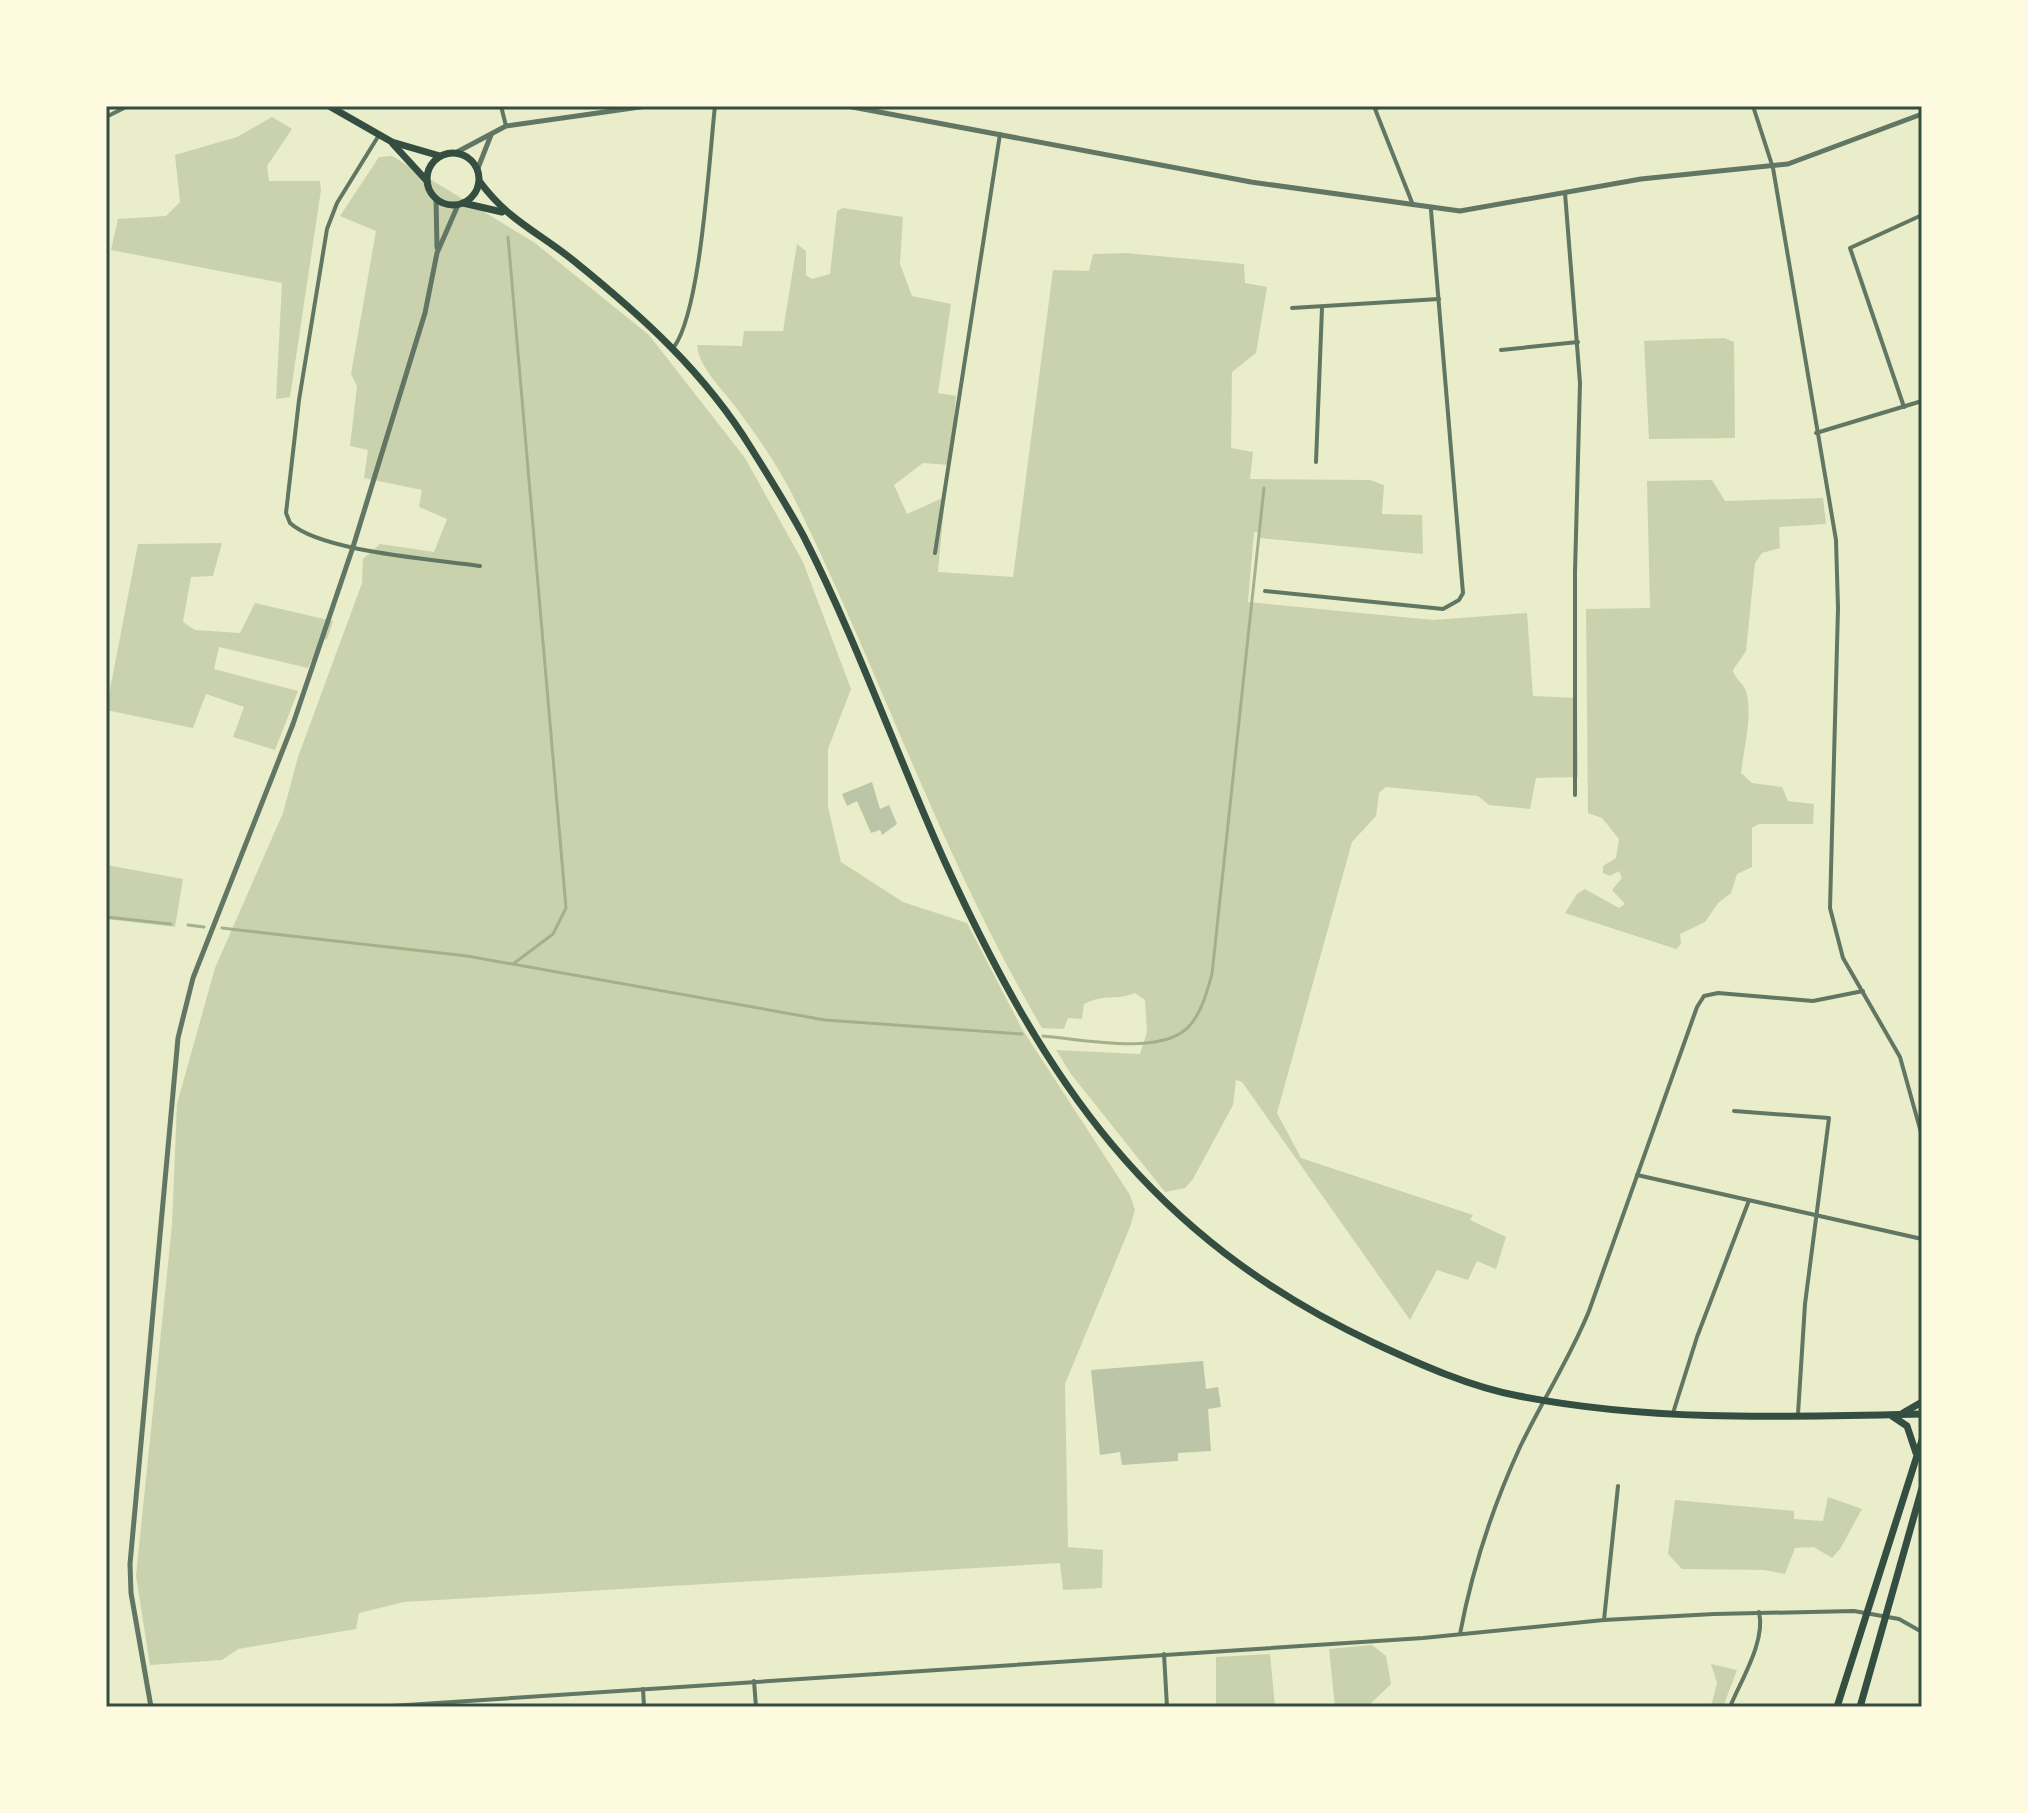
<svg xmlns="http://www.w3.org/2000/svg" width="2028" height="1813" viewBox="0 0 2028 1813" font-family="'Nunito Sans',sans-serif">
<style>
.green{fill:#cad2ad}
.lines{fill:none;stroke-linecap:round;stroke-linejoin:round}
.stream{stroke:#a3b18a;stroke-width:3}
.building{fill:#bcc5a7}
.minor{stroke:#617663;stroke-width:4}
.tertiary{stroke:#617663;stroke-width:5}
.primary{stroke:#344e41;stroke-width:7}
.neatline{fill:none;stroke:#344e41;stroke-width:3}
</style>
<rect width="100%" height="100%" fill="#e9edc9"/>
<g class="green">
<polygon points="272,117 292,129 267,166 269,181 320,181 321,190 290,397 276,399 282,283 111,250 118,219 166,216 180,202 175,155 237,137"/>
<polygon points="392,156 535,243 649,335 745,458 803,562 851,689 828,749 828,807 841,862 903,902 967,923 1022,1029 1130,1195 1135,1210 1130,1227 1065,1384 1068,1547 1103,1550 1102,1588 1063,1590 1060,1563 404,1602 359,1613 356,1629 238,1649 222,1660 150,1665 136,1576 172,1225 177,1104 215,968 283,813 298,757 362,583 363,559 380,544 434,552 447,519 419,507 422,490 364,478 368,450 350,446 357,386 351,374 376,231 340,216 379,157"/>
<path d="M 843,208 L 903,217 L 900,264 L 912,296 L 951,304 L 938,393 L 956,396 L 950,465 L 923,463 L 894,485 L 907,514 L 945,497 L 938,572 L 1013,577 L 1053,270 L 1089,271 L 1093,254 L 1126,253 L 1244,264 L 1245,283 L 1267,287 L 1256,353 L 1232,372 L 1231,448 L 1253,452 L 1250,479 L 1370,480 L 1384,485 L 1382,514 L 1422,515 L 1423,554 L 1259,538 L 1260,533 L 1254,532 L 1248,602 L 1433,620 L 1527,613 L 1533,696 L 1577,698 L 1578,777 L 1536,778 L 1530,809 L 1489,805 L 1478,796 L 1386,787 L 1379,793 L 1376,816 L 1352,842 L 1277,1113 L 1301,1158 L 1473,1215 L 1470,1220 L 1506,1237 L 1496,1269 L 1477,1261 L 1468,1280 L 1437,1270 L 1410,1320 L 1242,1082 L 1236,1080 L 1233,1105 L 1193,1179 L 1185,1188 L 1165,1192 L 1071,1074 L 1056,1050 L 1140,1054 L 1147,1032 L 1145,1000 L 1135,993 C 1117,1001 1106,993 1084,1004 L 1082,1019 L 1068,1018 L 1064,1029 L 1042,1028 C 944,862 881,675 796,502 C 781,470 759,439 738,410 C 724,390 699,369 697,345 L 742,346 L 744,331 L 783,331 L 797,244 L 806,251 L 806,275 L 812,279 L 830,274 L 837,211 Z"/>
<polygon points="1724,338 1734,342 1735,438 1649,439 1644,341"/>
<path d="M 1712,480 L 1725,501 L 1823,498 L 1826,524 L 1779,527 L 1780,548 L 1762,553 L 1755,563 L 1746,651 L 1733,670 C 1735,680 1743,682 1746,691 C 1753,716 1744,747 1741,773 L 1752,783 L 1782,787 L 1788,801 L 1814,804 L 1813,824 L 1759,824 L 1752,828 L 1752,867 L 1737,874 L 1731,893 L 1718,903 L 1705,922 L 1680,934 L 1681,944 L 1676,949 L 1565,913 L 1577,894 L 1585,889 L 1619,908 L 1625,904 L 1612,890 L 1622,878 L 1619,871 L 1610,876 L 1603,873 L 1603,866 L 1616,858 L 1619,839 L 1602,818 L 1588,813 L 1586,609 L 1650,608 L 1647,481 Z"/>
<polygon points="222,543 213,576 191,577 183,622 195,630 240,633 255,603 333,621 327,639 321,640 308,668 219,647 214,669 298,691 275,750 233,737 244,707 206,694 193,728 106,710 138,544"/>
<polygon points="106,865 183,879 175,927 106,919"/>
<polygon points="1828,1497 1862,1509 1840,1549 1832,1558 1814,1547 1795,1548 1785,1574 1764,1570 1682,1569 1668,1554 1675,1500 1794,1511 1794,1519 1823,1521"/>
<polygon points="1372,1645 1386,1656 1391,1684 1367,1707 1335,1707 1329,1649"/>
<polygon points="1270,1654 1275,1707 1216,1707 1216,1657"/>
<polygon points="1711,1664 1737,1670 1723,1707 1711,1707 1717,1683"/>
</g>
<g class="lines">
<g class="stream">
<polyline points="508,237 566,908 553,934 513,964"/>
<polyline points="106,917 171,924"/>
<polyline points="188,925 204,927"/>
<polyline points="222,928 467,956 825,1020 1022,1034"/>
<path d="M 1043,1036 C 1080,1039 1155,1055 1185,1030 C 1200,1018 1207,992 1212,974 L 1264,488"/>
</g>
</g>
<g class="building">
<polygon points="872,782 880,809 889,805 897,824 882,835 880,830 871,833 857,801 847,806 842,794"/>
<polygon points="1203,1361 1206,1389 1218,1387 1221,1407 1208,1409 1211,1451 1178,1453 1178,1461 1122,1465 1120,1452 1100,1455 1091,1370"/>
</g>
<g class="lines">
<g class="minor">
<polyline points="501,106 506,126"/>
<polyline points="1381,106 1375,109 1413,205"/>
<polyline points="1753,106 1773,168 1836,540 1838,608 1830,908 1843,958 1900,1057 1922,1136"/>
<polyline points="106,117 128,106"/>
<path d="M 379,135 L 337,203 L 327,229 L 299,400 L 286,513 L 290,523 C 322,552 434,559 480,566"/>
<polyline points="1565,193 1580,383 1575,573 1575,795"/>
<polyline points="1292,308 1439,299"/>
<path d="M 674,347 C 701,310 709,159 715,106"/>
<polyline points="1501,350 1578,342"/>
<polyline points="1904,407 1850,248 1922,215"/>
<polyline points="1816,433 1922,401"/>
<polyline points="1316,462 1322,308"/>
<polyline points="935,553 1000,134"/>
<polyline points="1265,591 1443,609 1459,600 1463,593 1431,210"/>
<polyline points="1734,1111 1829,1118 1805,1304 1798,1414"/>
<polyline points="1637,1175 1922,1239"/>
<polyline points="1673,1413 1697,1337 1748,1203"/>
<polyline points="1604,1620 1618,1486"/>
<path d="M 1460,1634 C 1472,1570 1493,1506 1520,1447 C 1542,1401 1570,1358 1589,1311 L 1697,1007 L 1704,996 L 1718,993 L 1813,1001 L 1863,991"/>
<polyline points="1164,1654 1167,1707"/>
<polyline points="754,1681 756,1707"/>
<polyline points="643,1689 644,1707"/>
<polyline points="376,1707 1423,1638 1604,1620 1714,1614 1854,1611 1899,1619 1922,1632"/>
<path d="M 1730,1707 C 1741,1680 1766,1641 1759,1612"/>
</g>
<g class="tertiary">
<polyline points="847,106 1251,182 1460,211 1641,179 1788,164 1922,114"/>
<polyline points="457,152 506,126 647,106"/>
<polyline points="478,168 491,135"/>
<polyline points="436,198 437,248"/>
<polyline points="151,1707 131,1593 130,1564 178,1038 193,978 293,724 353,547 425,313 437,253 458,205"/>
</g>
<g class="primary">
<polyline points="329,106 392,142 440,156"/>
<polyline points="393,144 427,181"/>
<circle cx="453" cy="179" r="26"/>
<path d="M 480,182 C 510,222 537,231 574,261 C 642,316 705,373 751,448 C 769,477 788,507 804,537 C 857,641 896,753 944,860 C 1045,1081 1147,1236 1374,1343 C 1419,1364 1470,1387 1519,1396 C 1651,1422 1788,1417 1922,1414"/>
<polyline points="463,203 502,212"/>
<polyline points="1903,1413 1922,1402"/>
<polyline points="1892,1416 1907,1426 1916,1453"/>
<polyline points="1837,1707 1922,1440"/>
<polyline points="1860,1707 1922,1488"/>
</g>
</g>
<rect width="2028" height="1813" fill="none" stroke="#fefae0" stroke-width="216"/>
<rect x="108" y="108" width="1812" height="1597" class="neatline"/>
</svg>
